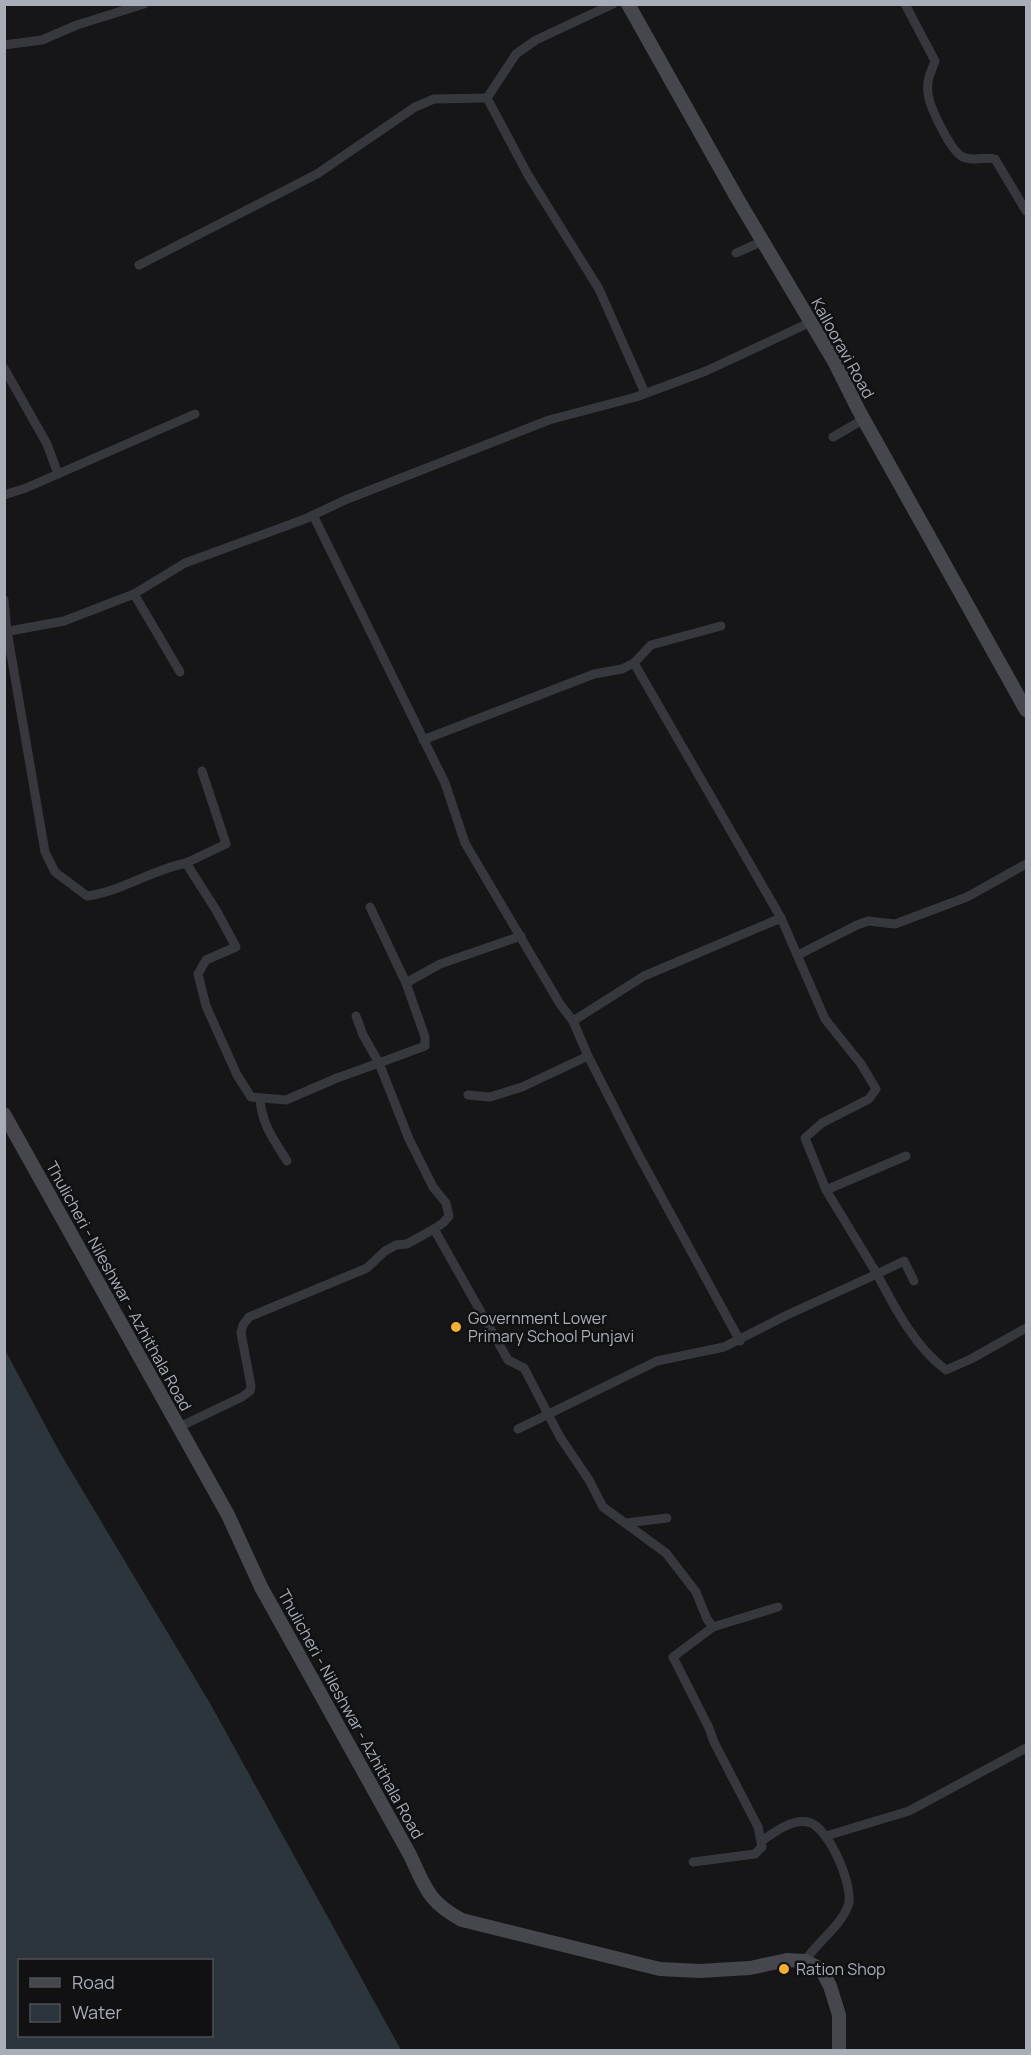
<svg xmlns="http://www.w3.org/2000/svg" width="1031" height="2055" viewBox="0 0 1031 2055" font-family="Manrope,sans-serif">
<style>
.water{fill:#2c353c;fill-rule:evenodd}
.lines{fill:none;stroke-linecap:round;stroke-linejoin:round}
.street{stroke:#37383d;stroke-width:9}
.secondary{stroke:#45474d;stroke-width:14}
.poi-dot{fill:#f2b134;stroke:#111113;stroke-width:2}
.labels{text-anchor:middle;dominant-baseline:central;stroke-width:5;stroke-linejoin:round;paint-order:stroke}
.street-label{font-size:16px;fill:#a8adb8;stroke:#111113}
.poi-label{font-size:16px;fill:#a8adb8;stroke:#111113;text-anchor:start}
</style>
<rect width="100%" height="100%" fill="#161618"/>
<path class="water" d="M 5,1350 L 59,1451 L 211,1705 L 401,2050 L 5,2050 ZM 20,1960 L 212,1960 L 212,2036 L 20,2036 Z"/>
<g class="lines">
<g class="street">
<path d="M 905,4 L 935,61 C 931,72 926,81 928,93 C 929,106 951,152 963,157 C 973,162 985,156 995,159 L 1026,211"/>
<polyline points="4,45 42,40 77,25 144,4"/>
<polyline points="487,98 528,175 599,289 645,393"/>
<polyline points="487,98 516,54 536,40 613,4"/>
<polyline points="736,253 763,241"/>
<polyline points="139,265 317,174 415,107 434,99 487,98"/>
<polyline points="4,368 47,444 58,474"/>
<polyline points="833,437 864,419"/>
<polyline points="4,495 26,488 195,414"/>
<polyline points="313,515 445,783 465,843 560,1004 573,1021 588,1056 637,1152 740,1341"/>
<polyline points="134,594 180,672"/>
<path d="M 4,600 L 7,631 L 45,852 L 55,872 L 87,896 C 123,891 151,870 186,863 L 216,910 L 236,947 L 206,960 L 198,974 L 206,1006 L 237,1075 L 251,1097 L 286,1100 L 337,1078 L 379,1063 L 409,1139 L 433,1187 L 446,1203 L 449,1216 L 443,1223 L 434,1229 L 407,1244 L 396,1245 L 385,1251 L 367,1268 L 249,1317 L 243,1325 L 241,1333 L 251,1386 L 250,1391 L 242,1397 L 179,1427"/>
<polyline points="4,632 64,621 134,594 185,563 305,519 345,500 549,420 636,397 706,371 811,322"/>
<polyline points="634,663 651,645 721,626"/>
<polyline points="423,740 594,674 622,669 634,663 781,918 825,1019 861,1064 876,1089 869,1099 822,1123 805,1138 826,1190 877,1274 904,1261 914,1281"/>
<polyline points="186,863 226,844 202,771"/>
<polyline points="798,955 857,925 868,921 895,924 967,897 1026,864"/>
<polyline points="406,983 440,964 521,936"/>
<polyline points="356,1016 363,1035 379,1063 425,1046 425,1037 406,983 370,907"/>
<polyline points="573,1021 644,976 781,918"/>
<polyline points="468,1095 490,1097 522,1087 588,1056"/>
<path d="M 260,1098 C 261,1123 274,1140 287,1161"/>
<polyline points="826,1190 906,1156"/>
<polyline points="434,1229 508,1360 524,1368 560,1437 589,1480 603,1507 666,1553 696,1592 707,1619 713,1627 778,1607"/>
<path d="M 518,1429 L 657,1361 L 724,1347 L 787,1315 L 877,1274 C 895,1308 915,1347 946,1370 L 971,1359 L 1026,1328"/>
<polyline points="626,1523 667,1518"/>
<polyline points="826,1836 909,1811 1026,1748"/>
<path d="M 762,1841 C 774,1832 792,1819 808,1822 C 829,1826 855,1889 848,1906 C 840,1927 817,1942 805,1961"/>
<polyline points="693,1862 755,1854 762,1847 758,1827 714,1742 709,1728 673,1657 713,1627"/>
</g>
<g class="secondary">
<polyline points="628,4 737,198 835,363 859,411 1026,710"/>
<path d="M 4,1114 L 228,1515 L 261,1587 L 410,1855 C 425,1887 428,1902 462,1920 L 660,1969 L 699,1971 L 750,1968 L 787,1960 L 805,1961 L 821,1969 L 830,1986 L 839,2015 L 839,2050"/>
</g>
</g>
<g class="poi-dot">
<circle cx="456" cy="1327" r="6"/>
<circle cx="784" cy="1969" r="6"/>
</g>
<g class="labels">
<g class="street-label">
<text transform="translate(843 348) rotate(61)">Kallooravi Road</text>
<text transform="translate(119 1286) rotate(61)">Thulicheri - Nileshwar - Azhithala Road</text>
<text transform="translate(351 1714) rotate(61)">Thulicheri - Nileshwar - Azhithala Road</text>
</g>
<g class="poi-label">
<text x="468" y="1318">Government Lower<tspan x="468" dy="18">Primary School Punjavi</tspan></text>
<text x="796" y="1969">Ration Shop</text>
</g>
</g>
<rect width="1031" height="2055" fill="none" stroke="#a8adb8" stroke-width="12"/>
<rect x="18" y="1959" width="195" height="78" fill="#111113" stroke="#4d4f55" stroke-width="1.5"/>
<rect x="30" y="1978" width="30" height="9" fill="#45474d" stroke="#4d4f55" stroke-width="1.5"/>
<text x="72" y="1989" font-size="18" fill="#a8adb8">Road</text>
<rect x="30" y="2004" width="30" height="18" fill="#2c353c" stroke="#4d4f55" stroke-width="1.5"/>
<text x="72" y="2019" font-size="18" fill="#a8adb8">Water</text>
</svg>
